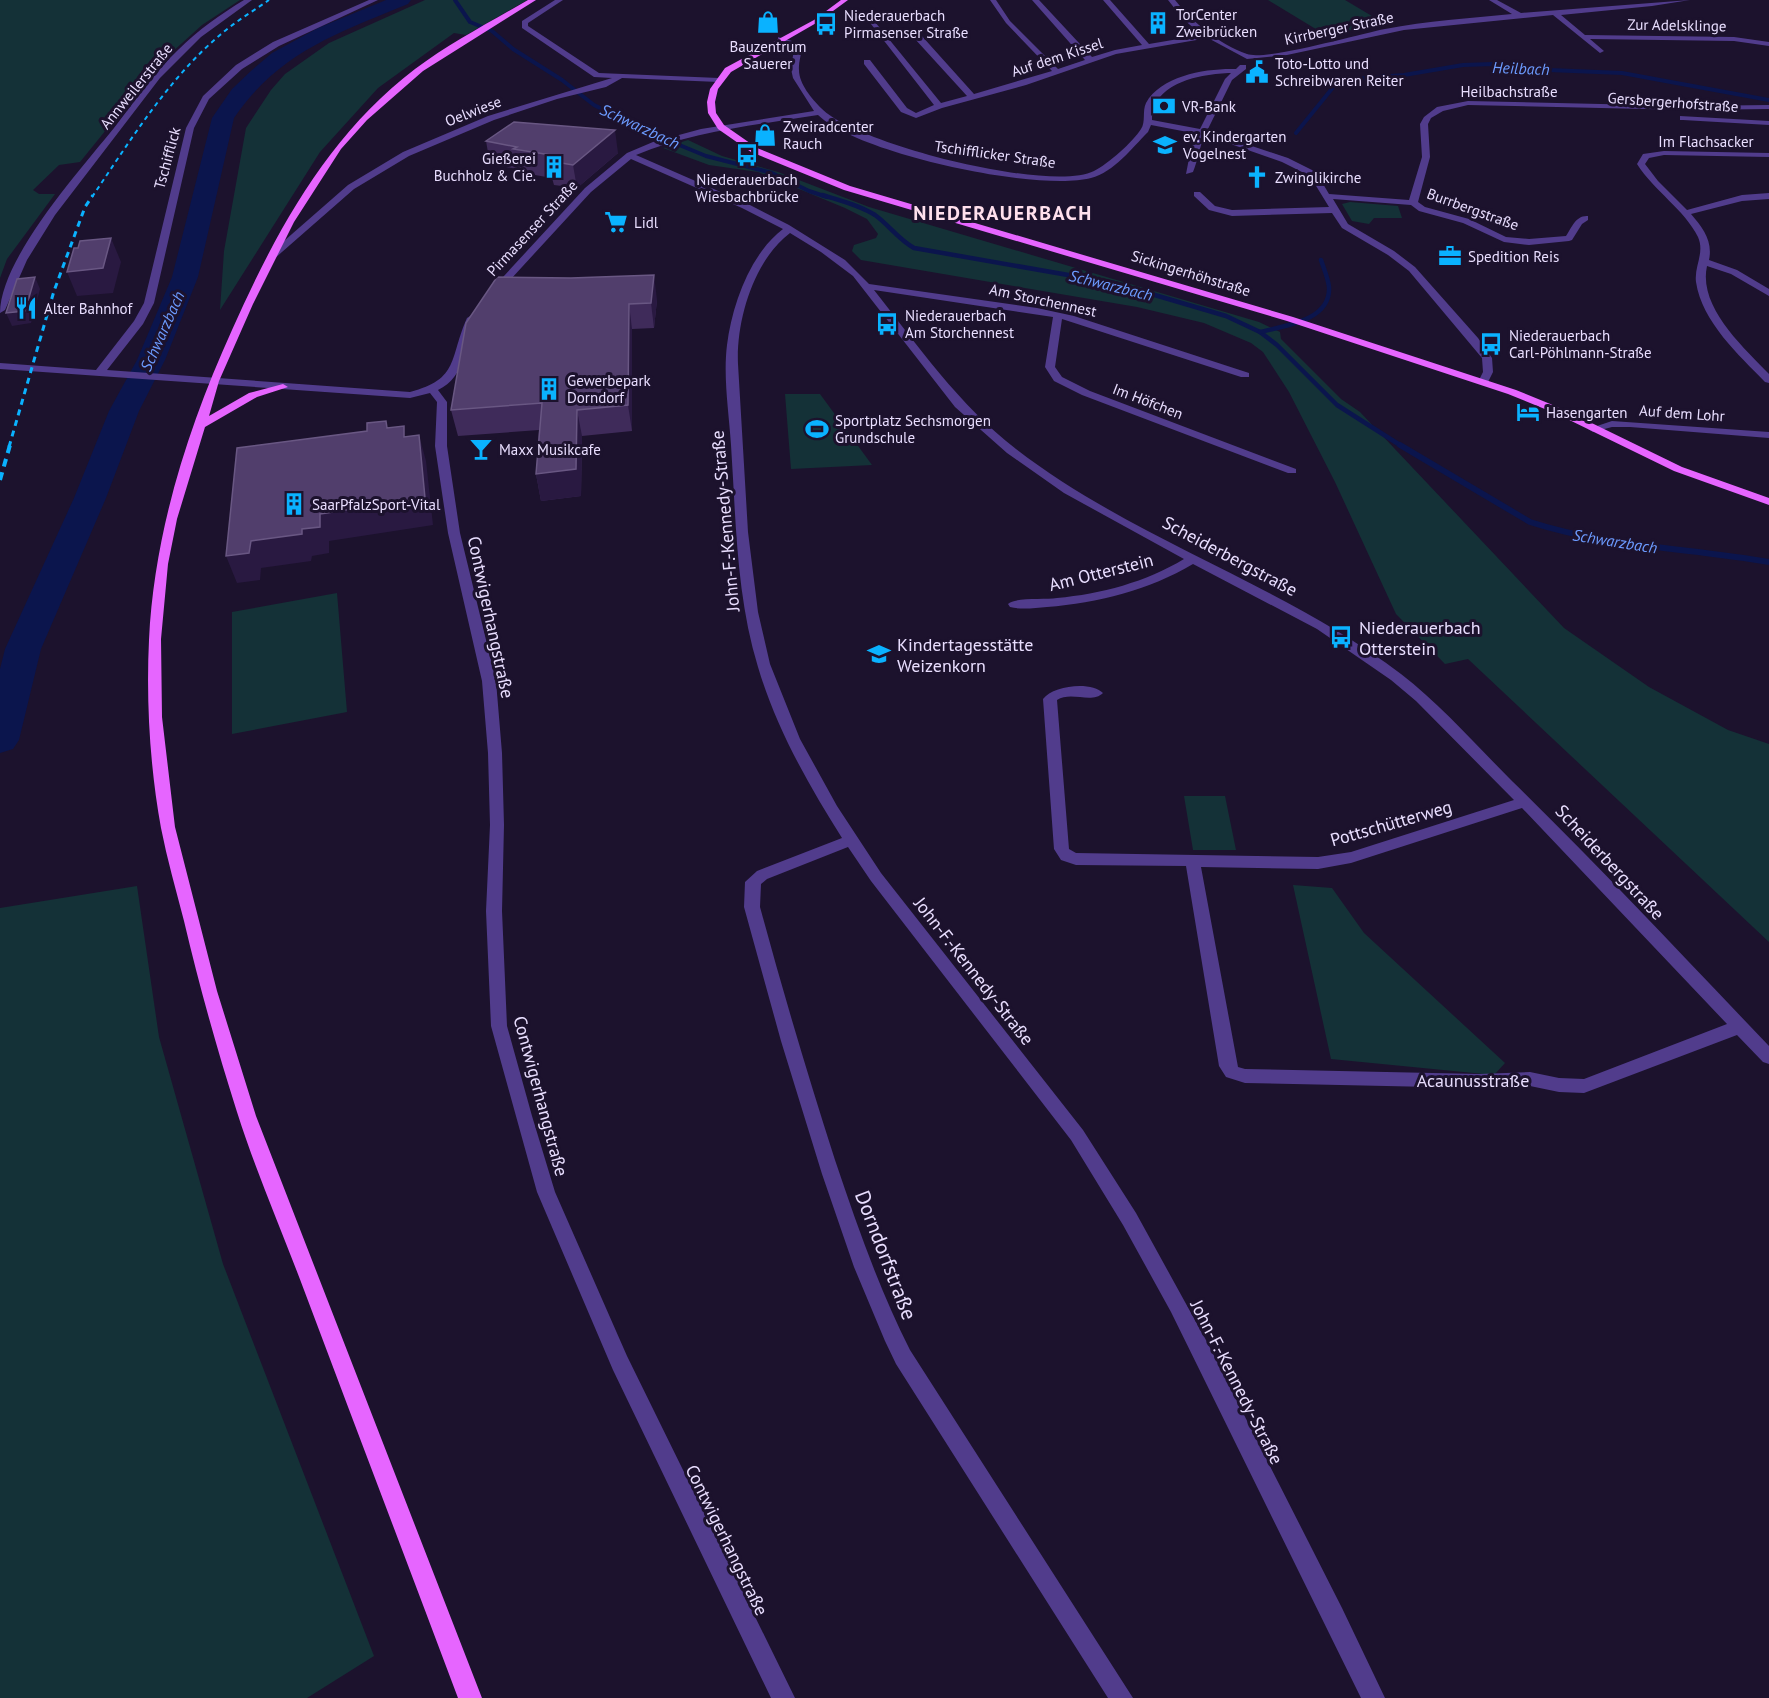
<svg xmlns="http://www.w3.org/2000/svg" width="1769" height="1698" viewBox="0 0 1769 1698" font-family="'PT Sans',sans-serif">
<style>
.green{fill:#143137}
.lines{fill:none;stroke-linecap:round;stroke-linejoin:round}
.stream-far2{stroke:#0b154d;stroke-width:4}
.stream-far1{stroke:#0b154d;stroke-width:4.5}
.stream{stroke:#0b154d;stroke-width:6}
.river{fill:#0b154d;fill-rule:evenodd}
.minor{fill:#513c8c;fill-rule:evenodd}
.major{fill:#e665ff;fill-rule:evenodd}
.rail-far2{stroke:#0ab2ff;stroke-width:2;stroke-dasharray:4.5 4;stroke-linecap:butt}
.rail-far1{stroke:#0ab2ff;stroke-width:3;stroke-dasharray:6 5;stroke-linecap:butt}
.rail{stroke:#0ab2ff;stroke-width:4;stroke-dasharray:8 6;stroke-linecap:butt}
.wall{fill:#3f2b5a}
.shaded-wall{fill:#291941}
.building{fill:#513e6c;stroke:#695783;stroke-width:1.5}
.labels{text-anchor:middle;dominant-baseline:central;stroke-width:6;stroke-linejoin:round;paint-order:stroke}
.far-poi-label{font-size:15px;fill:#e9deff;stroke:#1c122d;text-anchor:start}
.far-street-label{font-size:15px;fill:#e9deff;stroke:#1c122d}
.far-water-label{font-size:16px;font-style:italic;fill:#6c9bff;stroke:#1c122d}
.street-label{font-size:18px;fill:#e9deff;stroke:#1c122d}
.poi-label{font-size:18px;fill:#e9deff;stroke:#1c122d;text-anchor:start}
.far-district-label{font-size:20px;font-weight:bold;letter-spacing:1.5px;fill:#ffe0ed;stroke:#1c122d}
.near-street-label{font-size:21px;fill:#e9deff;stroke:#1c122d}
</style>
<rect width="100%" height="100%" fill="#1c122d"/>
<g class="green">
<polygon points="0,0 240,0 202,25 161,62 80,162 59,165 33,190 39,194 55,194 7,259 0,278"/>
<polygon points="425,0 527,0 466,35 454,33 378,88 320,152 220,310 224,251 246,128 271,90 285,74 329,43"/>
<polygon points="1268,0 1345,0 1387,25 1324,34"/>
<polygon points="688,140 722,156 778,172 869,207 1259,322 1280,332 1281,339 1341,399 1360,412 1564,628 1649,687 1728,730 1769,744 1769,942 1468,659 1445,664 1396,614 1335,482 1289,392 1263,352 1251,343 1204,323 1137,307 861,260 852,251 854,245 876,238 878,234 867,219 845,208 758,172 709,165 663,148"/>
<polygon points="1350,202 1398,206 1402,218 1374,218 1369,224 1352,221 1342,204"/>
<polygon points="785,394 820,394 872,465 791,469"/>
<polygon points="337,593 347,712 232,734 232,612"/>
<polygon points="1184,796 1225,796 1236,850 1193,850"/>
<polygon points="1293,885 1332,888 1364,933 1505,1063 1494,1075 1331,1059"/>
<polygon points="137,886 159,1037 223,1264 374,1656 307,1698 0,1698 0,908"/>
</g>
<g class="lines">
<g class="stream-far2">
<polyline points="455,0 470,22 492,31 513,49 562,80 594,105 643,130 706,156 772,173 809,191 827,197"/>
<polyline points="1296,133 1339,80 1404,75 1463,65 1493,64 1549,70 1622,73 1769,100"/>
</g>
<g class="stream-far1">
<path d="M 822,195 C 839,200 859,205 875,215 C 889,225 898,239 914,248 L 1114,283 L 1226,316 L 1260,332 L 1277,345 L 1337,405 L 1403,447"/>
<path d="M 1260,332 C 1284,326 1331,321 1329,287 C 1328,278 1324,269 1321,260"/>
</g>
<path class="stream" d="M 1400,445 L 1530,522 C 1607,547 1689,548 1769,562"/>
<path class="river" d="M 386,0 L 411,0 L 408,4 C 338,33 279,52 234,118 L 198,277 L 165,360 L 139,411 L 106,498 L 41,649 L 19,740 L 13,749 L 0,753 L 0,669 L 5,649 L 74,498 L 109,411 L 137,360 L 172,277 L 212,118 L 232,89 L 252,70 L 272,53 L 318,28 Z"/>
<g class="minor">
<path d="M 244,0 L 252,0 L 201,37 L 160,78 L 55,215 L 27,260 L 5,310 L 0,313 C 0,259 80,170 114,128 C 135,101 154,73 178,50 C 198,30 221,14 244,0 Z"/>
<path d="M 369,0 L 378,0 L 279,46 L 242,69 L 209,99 L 194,128 L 154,303 L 143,324 L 107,370 L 410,392 C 460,379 449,358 467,318 L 472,315 L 477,318 C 466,343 466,377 438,390 L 447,402 L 447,446 L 460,533 L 496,681 L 502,753 L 504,825 L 502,911 L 507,1026 L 532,1116 L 555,1192 L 627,1356 L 795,1698 L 771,1698 L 613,1370 L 537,1192 L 491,1026 L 486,911 L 490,825 L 488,753 L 482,681 L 448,533 L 435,446 L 437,402 L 430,393 L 410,398 L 0,369 L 0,363 L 96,370 L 134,321 L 144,303 L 186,128 L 203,96 L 236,65 L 273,42 Z"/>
<polygon points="555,0 563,0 528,23 528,26 599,73 719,78 723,80 719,82 622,78 606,87 557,99 494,120 409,156 354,189 274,259 268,259 268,255 348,185 403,152 488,116 612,78 594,77 522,28 522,21"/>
<path d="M 990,0 L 996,0 L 1010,21 L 1058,69 L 1085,60 L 1032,0 L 1039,0 L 1092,57 L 1115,50 L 1142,45 L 1103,0 L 1110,0 L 1149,44 L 1202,35 L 1183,19 L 1168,0 L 1175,0 C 1192,22 1219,44 1247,54 C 1266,61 1359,34 1385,29 C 1427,21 1470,18 1512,14 L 1489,0 L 1497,0 L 1521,13 L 1690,0 L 1652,6 L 1561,15 L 1585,35 L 1734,37 L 1769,42 L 1769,46 L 1734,41 L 1590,39 L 1604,51 L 1600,53 L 1553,15 L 1404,30 L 1287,55 L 1247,59 L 1208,38 L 1116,54 L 1026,85 L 942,108 L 916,118 L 901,112 L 864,64 L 864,60 L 870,60 L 907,108 L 916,113 L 934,105 L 871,24 L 871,22 L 875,22 L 941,103 L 967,96 L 915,39 L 915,35 L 921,35 L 974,94 L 1052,71 L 1006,23 Z"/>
<path d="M 778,37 L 799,43 C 804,53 798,59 799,70 C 799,84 812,99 821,108 C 855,144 1050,193 1094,171 C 1108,164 1133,142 1141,129 C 1146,122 1142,111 1146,103 C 1161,75 1208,68 1236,69 L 1240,65 L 1246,65 L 1246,69 L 1232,80 L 1207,131 L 1288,158 L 1316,172 L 1329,194 L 1409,200 L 1422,157 L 1420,124 L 1424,117 L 1437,107 L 1468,101 L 1689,106 L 1769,105 L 1769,109 L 1689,110 L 1468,105 L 1443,111 L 1431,118 L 1428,124 L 1430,157 L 1418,202 L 1425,207 L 1469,219 L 1506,237 L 1529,239 L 1566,236 C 1572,227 1576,215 1588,216 L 1588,220 L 1582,224 L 1572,240 L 1569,241 L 1529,245 L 1504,242 L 1463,223 L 1419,211 L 1411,205 L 1333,199 L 1348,224 L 1394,251 L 1415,267 L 1478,338 L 1492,358 L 1493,372 L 1487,384 L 1483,385 L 1478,382 L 1483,372 L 1482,358 L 1409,271 L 1388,255 L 1342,228 L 1332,213 L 1232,216 L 1209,210 L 1194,196 L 1194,192 L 1200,192 L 1215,206 L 1232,210 L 1329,207 L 1310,176 L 1282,162 L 1205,135 C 1199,148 1198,160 1193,172 L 1186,174 L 1191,148 L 1198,134 L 1151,125 L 1148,132 C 1132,148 1114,172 1091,178 C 1037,192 859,154 818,115 C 757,125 694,131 636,155 L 748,204 L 789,225 L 845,260 L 869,284 L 1037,308 L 1074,316 L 1249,373 L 1249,377 L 1241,377 L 1062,319 L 1055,367 L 1062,377 L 1090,391 L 1296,469 L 1296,473 L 1288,473 L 1082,395 L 1054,381 L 1045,367 L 1053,317 L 874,290 C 918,346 959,405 1016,449 C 1134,540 1282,584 1401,674 C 1441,705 1476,745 1512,781 C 1600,867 1684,957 1769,1046 L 1769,1064 L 1763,1062 L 1737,1035 L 1584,1093 L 1559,1092 L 1530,1086 L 1479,1088 L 1245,1083 L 1226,1077 L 1219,1066 L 1186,866 L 1076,865 L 1061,860 L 1054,849 L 1043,699 C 1053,685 1092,681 1103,693 C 1092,704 1071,691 1057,700 L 1069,849 L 1076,853 L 1318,857 L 1351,852 L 1514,800 L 1416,701 L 1391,680 L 1317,629 L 1193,564 C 1149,590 1098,603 1047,607 C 1035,608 1021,610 1010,607 L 1008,604 C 1015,597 1045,600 1057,598 C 1101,594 1146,582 1184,559 L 1064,493 L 1007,453 L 955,407 L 853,276 L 821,252 L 790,233 C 754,260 736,320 738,364 L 748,532 L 758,612 L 770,664 L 800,739 L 837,806 L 881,873 L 1083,1130 L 1136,1213 L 1207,1342 L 1342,1608 L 1385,1698 L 1361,1698 L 1171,1312 L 1123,1225 L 1071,1140 L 871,881 L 848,847 L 767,879 L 761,884 L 760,907 C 783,992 808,1076 835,1160 C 857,1225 879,1289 910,1350 L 1133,1698 L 1108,1698 L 896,1364 L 885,1341 L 854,1267 L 822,1174 L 781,1041 L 744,907 L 745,882 L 757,871 L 842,838 C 808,784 776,728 758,667 C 736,595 736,519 731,445 C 729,413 723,377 727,345 C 732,305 750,254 783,229 L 742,208 L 631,159 L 591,192 L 499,292 L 491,290 L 585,188 L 627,153 L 653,142 L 701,129 L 814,111 L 793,78 L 791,69 L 794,49 L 778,41 ZM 1231,73 L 1225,79 L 1200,129 L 1152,120 C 1153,82 1200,74 1231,73 ZM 1522,808 L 1727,1024 L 1584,1079 L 1559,1078 L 1530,1072 L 1479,1074 L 1245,1069 L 1238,1067 L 1201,867 L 1318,869 L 1351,863 Z"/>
<polygon points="1680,116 1769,121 1769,125 1683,120 1680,120"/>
<path d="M 1664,151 L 1769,153 L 1769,157 L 1664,155 L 1649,158 L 1645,164 L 1658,181 L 1687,210 L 1742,195 L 1769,193 L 1769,199 L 1742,201 L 1691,214 C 1703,228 1713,241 1709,260 L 1737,270 L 1769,289 L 1769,296 L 1731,274 L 1707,266 C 1698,307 1743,347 1769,374 L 1769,383 L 1765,382 C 1739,355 1702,322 1696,282 C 1694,266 1705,253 1698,237 C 1684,209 1654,191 1637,164 L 1643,154 Z"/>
<polygon points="1612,421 1769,432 1769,438 1630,427 1612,427 1593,432 1588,429"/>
</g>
<g class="major">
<path d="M 528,0 L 536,0 L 423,71 L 367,120 L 341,149 L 294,222 L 253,304 L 219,381 L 209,416 L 249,393 L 283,384 L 288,387 L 257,397 L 205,427 L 177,519 L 168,564 L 161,639 L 162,717 L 175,827 L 217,991 L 256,1116 L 482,1698 L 458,1698 C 407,1562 355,1426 304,1290 C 282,1231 256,1172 237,1112 C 217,1049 199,985 184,921 C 176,890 167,859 161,828 C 150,768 146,701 149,640 C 154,533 188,427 232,330 C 275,233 328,135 415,69 C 450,43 490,22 528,0 Z"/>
<polygon points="841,0 848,0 818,22 731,72 718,89 715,102 716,113 724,125 757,148 850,186 1293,317 1516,390 1565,410 1682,467 1769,498 1769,505 1674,471 1557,414 1508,394 1287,321 844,190 751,152 718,129 708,113 707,102 710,89 725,68 814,20"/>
</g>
<path class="rail-far2" d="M 92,197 C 130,141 168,79 220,35 C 235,22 253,11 269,0"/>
<polyline class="rail-far1" points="9,447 54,291 85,207 93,195"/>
<polyline class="rail" points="0,480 10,445"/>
</g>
<g class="wall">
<polygon points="486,141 618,153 577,188 554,185 552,178 518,172 517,169 490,164"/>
<polygon points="657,300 654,328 632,329 632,431 582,436 581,496 541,501 536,474 539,430 458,436 451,410 466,323"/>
</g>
<g class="shaded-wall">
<polygon points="615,130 618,153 577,188 573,165"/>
<polygon points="111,238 121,262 113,293 77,296 67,272"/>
<polygon points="654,275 657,300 654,328 651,303"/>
<polygon points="35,277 40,289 31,323 12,326 6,313"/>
<polygon points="629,304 632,329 632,431 628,405"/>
<polygon points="577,410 582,436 581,496 541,501 536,474"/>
<polygon points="419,435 426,461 433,525 329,541 329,553 312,556 311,561 261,568 260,580 237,583 226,556 251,541 302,529"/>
</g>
<g class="building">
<polygon points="514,122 615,130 573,165 550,161 557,156 513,149 517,147 486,141"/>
<polygon points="111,238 103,268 67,272 74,248 78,248 80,241"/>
<polygon points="654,275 651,303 629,304 628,405 577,410 576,469 536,474 542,403 451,410 466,323 497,277 571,278"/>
<polygon points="35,277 25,311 6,313 17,279"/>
<polygon points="386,421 387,428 404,426 404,437 419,435 425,498 320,514 320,527 302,529 302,534 251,541 249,553 226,556 237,448 367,431 367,423"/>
</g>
<defs>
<g id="shop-bare" transform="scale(1.8)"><path d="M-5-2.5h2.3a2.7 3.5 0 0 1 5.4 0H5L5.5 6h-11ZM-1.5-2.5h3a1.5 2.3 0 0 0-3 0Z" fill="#0ab2ff" stroke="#1c122d" stroke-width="2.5" paint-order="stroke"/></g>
<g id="building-bare" transform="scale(1.8)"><path d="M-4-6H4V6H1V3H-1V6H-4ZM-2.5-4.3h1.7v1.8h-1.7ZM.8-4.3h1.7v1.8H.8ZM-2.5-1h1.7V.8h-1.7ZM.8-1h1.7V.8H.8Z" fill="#0ab2ff" stroke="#1c122d" stroke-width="2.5" paint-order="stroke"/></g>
<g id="bus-bare" transform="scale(1.8)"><path d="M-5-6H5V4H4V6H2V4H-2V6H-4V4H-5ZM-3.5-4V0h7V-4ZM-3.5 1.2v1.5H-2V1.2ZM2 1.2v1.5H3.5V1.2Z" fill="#0ab2ff" stroke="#1c122d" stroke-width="2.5" paint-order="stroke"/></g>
<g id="civic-bare" transform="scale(1.8)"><path d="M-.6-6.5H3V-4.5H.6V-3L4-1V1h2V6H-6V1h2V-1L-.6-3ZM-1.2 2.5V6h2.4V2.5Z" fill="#0ab2ff" stroke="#1c122d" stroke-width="2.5" paint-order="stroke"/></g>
<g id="bank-bare" transform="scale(1.8)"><path d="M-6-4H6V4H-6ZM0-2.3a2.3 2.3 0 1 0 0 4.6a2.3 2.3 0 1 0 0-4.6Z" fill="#0ab2ff" stroke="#1c122d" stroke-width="2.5" paint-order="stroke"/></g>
<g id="school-bare" transform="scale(1.8)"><path d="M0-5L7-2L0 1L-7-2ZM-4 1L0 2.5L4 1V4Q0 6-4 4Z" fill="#0ab2ff" stroke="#1c122d" stroke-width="2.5" paint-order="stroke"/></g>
<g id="church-bare" transform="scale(1.8)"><path d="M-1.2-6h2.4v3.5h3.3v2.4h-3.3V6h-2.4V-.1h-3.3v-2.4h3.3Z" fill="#0ab2ff" stroke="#1c122d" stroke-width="2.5" paint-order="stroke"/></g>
<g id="supermarket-bare" transform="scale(1.8)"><path d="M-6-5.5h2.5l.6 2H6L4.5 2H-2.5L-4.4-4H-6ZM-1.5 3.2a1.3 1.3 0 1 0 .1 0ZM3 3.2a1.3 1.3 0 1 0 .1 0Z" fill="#0ab2ff" stroke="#1c122d" stroke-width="2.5" paint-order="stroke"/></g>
<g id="office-bare" transform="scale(1.8)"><path d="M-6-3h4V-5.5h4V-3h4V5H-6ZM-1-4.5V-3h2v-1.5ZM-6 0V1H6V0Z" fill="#0ab2ff" stroke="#1c122d" stroke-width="2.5" paint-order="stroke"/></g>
<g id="restaurant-bare" transform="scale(1.8)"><path d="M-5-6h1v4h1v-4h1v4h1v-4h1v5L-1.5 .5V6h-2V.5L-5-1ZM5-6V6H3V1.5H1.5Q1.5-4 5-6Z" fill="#0ab2ff" stroke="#1c122d" stroke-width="2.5" paint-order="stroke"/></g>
<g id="hotel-bare" transform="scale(1.8)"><path d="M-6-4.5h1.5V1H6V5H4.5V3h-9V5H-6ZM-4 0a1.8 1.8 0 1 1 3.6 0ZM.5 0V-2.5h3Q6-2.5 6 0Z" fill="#0ab2ff" stroke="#1c122d" stroke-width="2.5" paint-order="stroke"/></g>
<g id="stadium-bare" transform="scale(1.8)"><path d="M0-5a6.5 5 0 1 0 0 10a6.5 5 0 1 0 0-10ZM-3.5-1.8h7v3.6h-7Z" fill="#0ab2ff" stroke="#1c122d" stroke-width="2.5" paint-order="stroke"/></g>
<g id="bar-bare" transform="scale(1.8)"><path d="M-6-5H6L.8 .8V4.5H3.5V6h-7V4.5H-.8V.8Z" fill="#0ab2ff" stroke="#1c122d" stroke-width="2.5" paint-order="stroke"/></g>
</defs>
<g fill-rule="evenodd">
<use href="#shop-bare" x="768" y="22"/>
<use href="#building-bare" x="1158" y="23"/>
<use href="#bus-bare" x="826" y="24"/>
<use href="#civic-bare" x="1257" y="72"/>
<use href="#bank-bare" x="1164" y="106"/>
<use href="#shop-bare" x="765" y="135"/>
<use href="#school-bare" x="1165" y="145"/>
<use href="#bus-bare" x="747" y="155"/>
<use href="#building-bare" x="554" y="167"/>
<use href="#church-bare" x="1257" y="177"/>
<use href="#supermarket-bare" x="616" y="222"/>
<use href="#office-bare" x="1450" y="256"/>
<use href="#restaurant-bare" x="26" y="308"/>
<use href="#bus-bare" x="887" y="324"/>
<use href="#bus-bare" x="1491" y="344"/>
<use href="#building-bare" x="549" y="389"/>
<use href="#hotel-bare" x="1528" y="412"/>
<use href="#stadium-bare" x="817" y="429"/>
<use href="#bar-bare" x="481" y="449"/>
<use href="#building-bare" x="294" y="504"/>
<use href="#bus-bare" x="1341" y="637"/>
<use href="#school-bare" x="879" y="654"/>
</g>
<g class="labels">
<g class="far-poi-label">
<text x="1176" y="14">TorCenter<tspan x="1176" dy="17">Zweibrücken</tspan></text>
<text x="844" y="15">Niederauerbach<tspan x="844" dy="17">Pirmasenser Straße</tspan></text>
<text x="768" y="46" text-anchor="middle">Bauzentrum<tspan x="768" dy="17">Sauerer</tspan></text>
<text x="1275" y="63">Toto-Lotto und<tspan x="1275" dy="17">Schreibwaren Reiter</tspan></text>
<text x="1182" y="106">VR-Bank</text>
<text x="783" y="126">Zweiradcenter<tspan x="783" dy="17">Rauch</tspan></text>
<text x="1183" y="136">ev. Kindergarten<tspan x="1183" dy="17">Vogelnest</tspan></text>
<text x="536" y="158" text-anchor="end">Gießerei<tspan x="536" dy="17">Buchholz &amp; Cie.</tspan></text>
<text x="1275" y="177">Zwinglikirche</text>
<text x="747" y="179" text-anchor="middle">Niederauerbach<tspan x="747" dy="17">Wiesbachbrücke</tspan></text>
<text x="634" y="222">Lidl</text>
<text x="1468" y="256">Spedition Reis</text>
<text x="44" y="308">Alter Bahnhof</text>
<text x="905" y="315">Niederauerbach<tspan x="905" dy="17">Am Storchennest</tspan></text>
<text x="1509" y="335">Niederauerbach<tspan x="1509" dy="17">Carl-Pöhlmann-Straße</tspan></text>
<text x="567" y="380">Gewerbepark<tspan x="567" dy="17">Dorndorf</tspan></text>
<text x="1546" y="412">Hasengarten</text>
<text x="835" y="420">Sportplatz Sechsmorgen<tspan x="835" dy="17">Grundschule</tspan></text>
<text x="499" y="449">Maxx Musikcafe</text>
<text x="312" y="504">SaarPfalzSport-Vital</text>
</g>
<g class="far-street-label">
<text transform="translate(1677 25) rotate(1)">Zur Adelsklinge</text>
<text transform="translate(1339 28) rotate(-12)">Kirrberger Straße</text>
<text transform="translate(1057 57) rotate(-18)">Auf dem Kissel</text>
<text transform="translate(136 86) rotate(-51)">Annweilerstraße</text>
<text x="1509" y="91">Heilbachstraße</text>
<text transform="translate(1673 102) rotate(4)">Gersbergerhofstraße</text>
<text transform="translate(473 111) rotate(-21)">Oelwiese</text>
<text x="1706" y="141">Im Flachsacker</text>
<text transform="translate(995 154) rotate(8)">Tschifflicker Straße</text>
<text transform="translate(167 158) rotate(-75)">Tschifflick</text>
<text transform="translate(1473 209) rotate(20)">Burrbergstraße</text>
<text transform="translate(532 228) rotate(-47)">Pirmasenser Straße</text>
<text transform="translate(1191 273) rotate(17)">Sickingerhöhstraße</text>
<text transform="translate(1043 300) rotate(12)">Am Storchennest</text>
<text transform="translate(1148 401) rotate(21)">Im Höfchen</text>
<text transform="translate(1682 413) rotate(4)">Auf dem Lohr</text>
</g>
<g class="far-water-label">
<text transform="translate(1521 68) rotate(2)">Heilbach</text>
<text transform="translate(640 126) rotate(25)">Schwarzbach</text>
<text transform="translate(1111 285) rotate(14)">Schwarzbach</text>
<text transform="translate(162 331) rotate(-66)">Schwarzbach</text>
<text transform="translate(1615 541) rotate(9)">Schwarzbach</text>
</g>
<g class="street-label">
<text transform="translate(725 521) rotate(-95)">John-F.-Kennedy-Straße</text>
<text transform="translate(1230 556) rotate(28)">Scheiderbergstraße</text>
<text transform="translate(1101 572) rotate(-14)">Am Otterstein</text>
<text transform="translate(491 617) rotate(78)">Contwigerhangstraße</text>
<text transform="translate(1391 823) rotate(-16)">Pottschütterweg</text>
<text transform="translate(1610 862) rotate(47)">Scheiderbergstraße</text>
<text transform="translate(974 971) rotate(52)">John-F.-Kennedy-Straße</text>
<text x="1473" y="1080">Acaunusstraße</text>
<text transform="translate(541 1096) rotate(75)">Contwigerhangstraße</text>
<text transform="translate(1237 1382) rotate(63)">John-F.-Kennedy-Straße</text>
<text transform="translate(727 1540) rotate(64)">Contwigerhangstraße</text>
</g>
<g class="poi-label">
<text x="1359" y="627">Niederauerbach<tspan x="1359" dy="21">Otterstein</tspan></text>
<text x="897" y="644">Kindertagesstätte<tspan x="897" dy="21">Weizenkorn</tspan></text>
</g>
<g class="far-district-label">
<text x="1003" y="213">NIEDERAUERBACH</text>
</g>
<g class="near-street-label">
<text transform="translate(886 1255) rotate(69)">Dorndorfstraße</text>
</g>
</g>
</svg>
